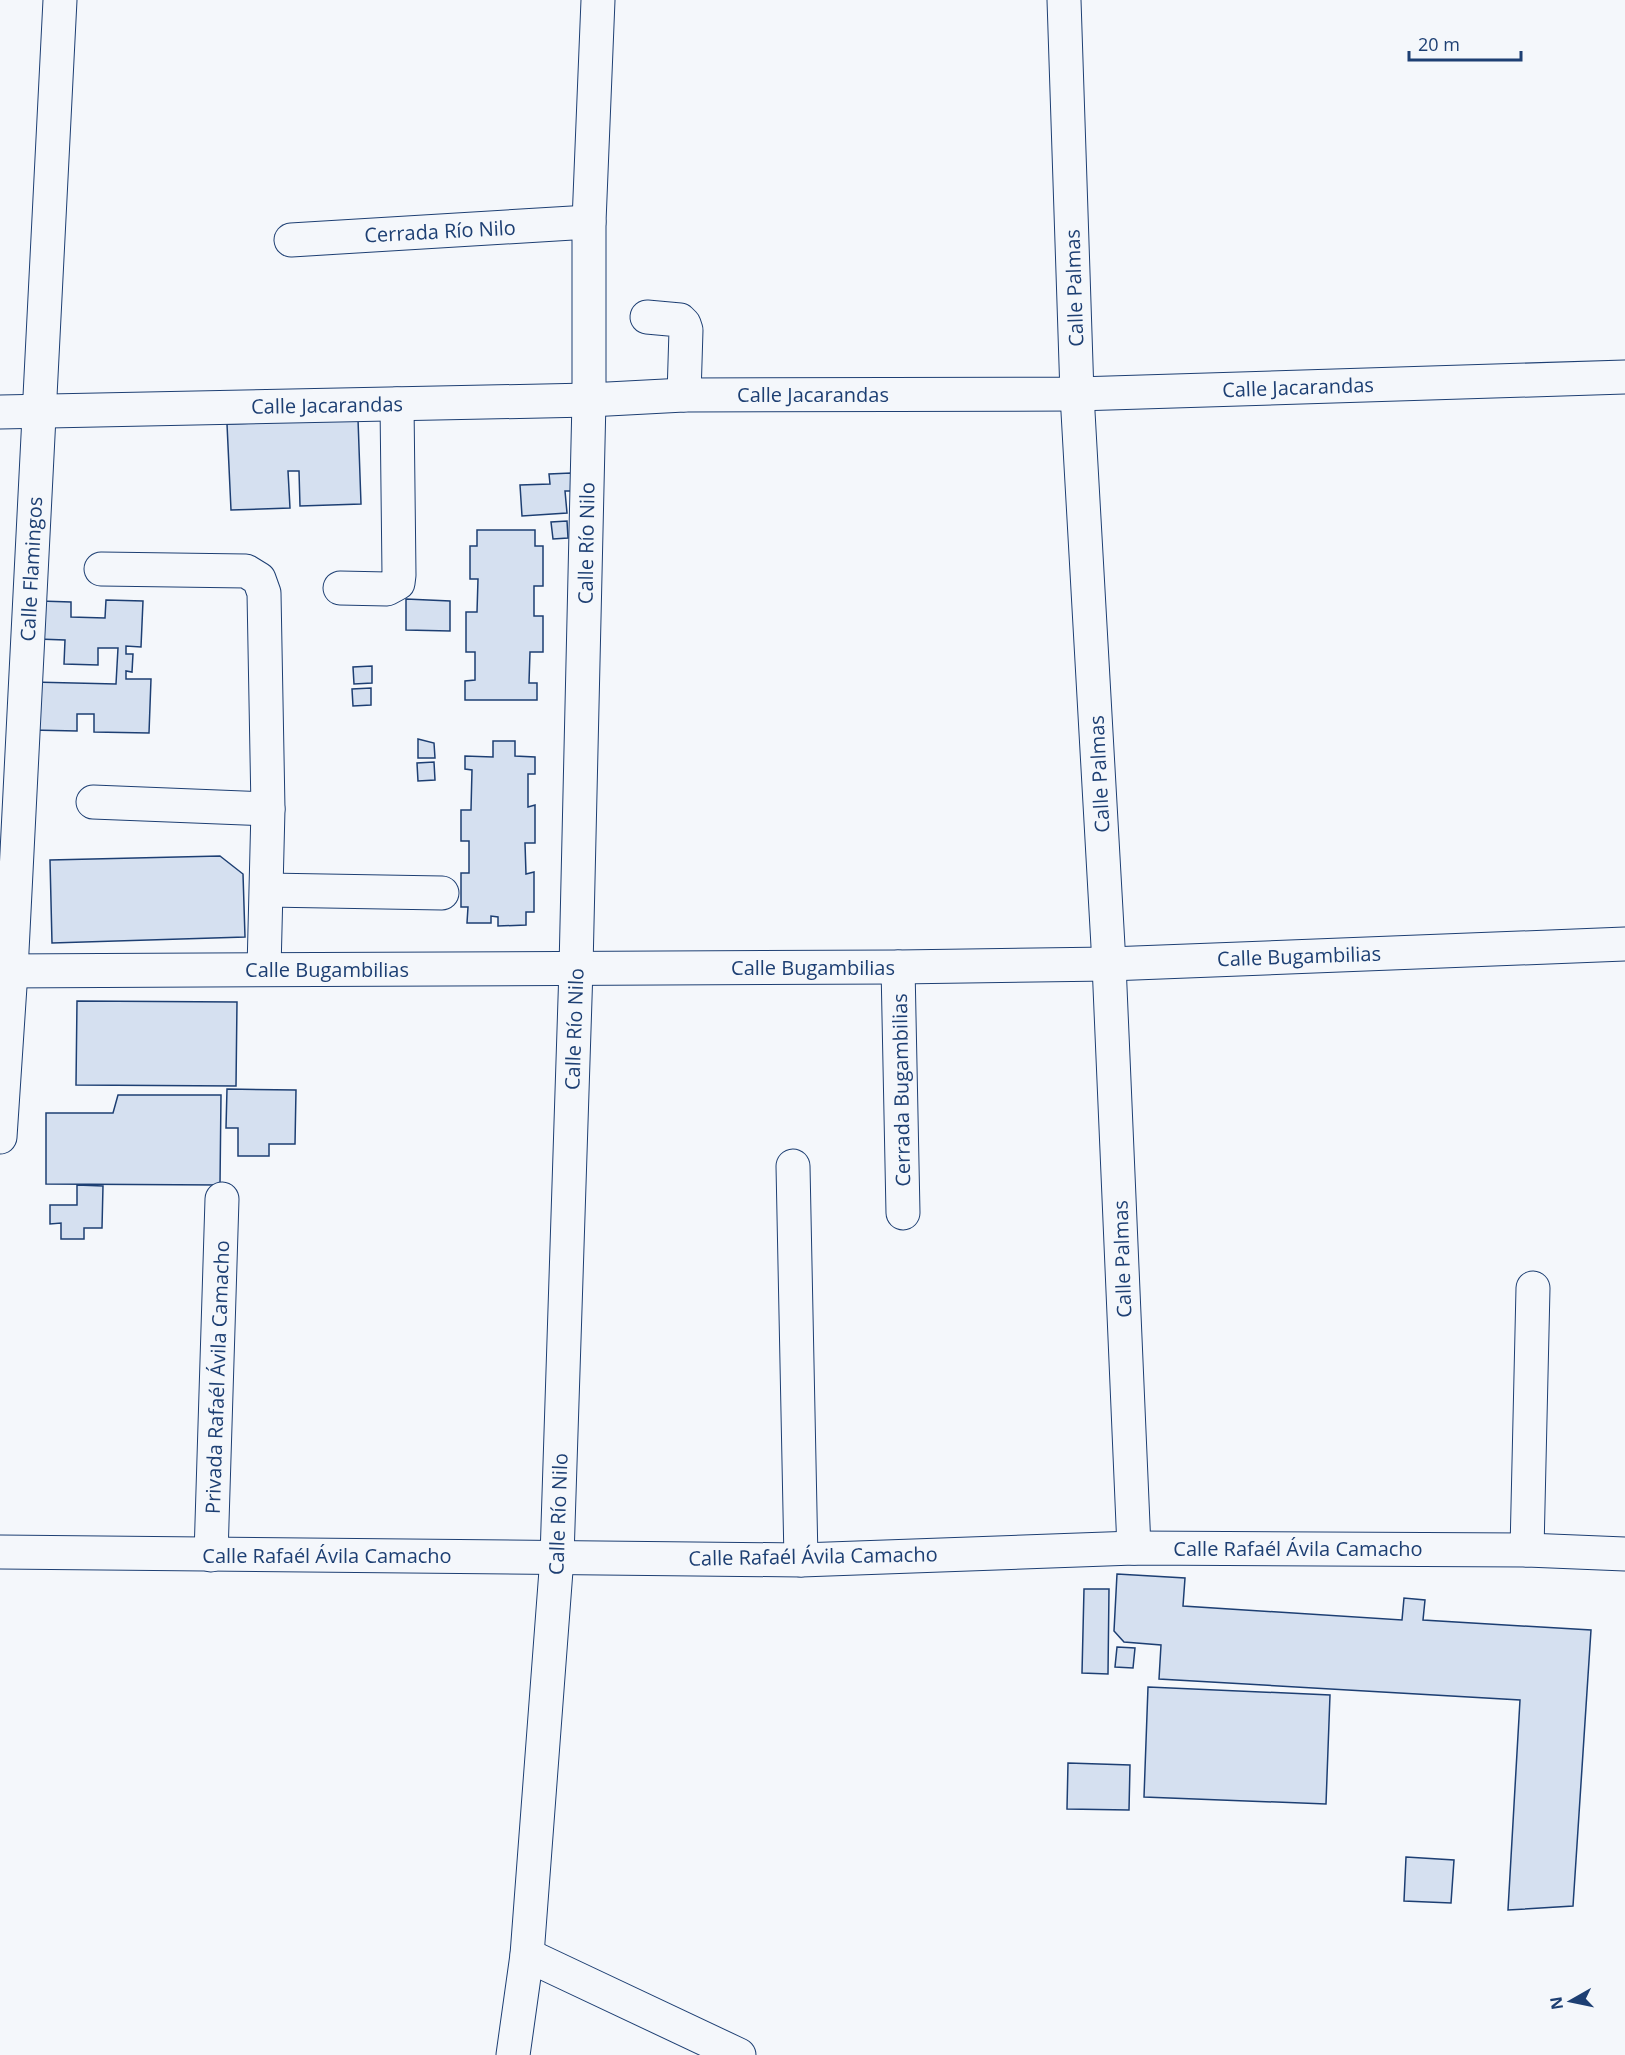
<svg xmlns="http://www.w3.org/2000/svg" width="1625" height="2055" viewBox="0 0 1625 2055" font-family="'Open Sans',sans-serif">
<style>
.building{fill:#d5e0f0;stroke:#1d3f73;stroke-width:1.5}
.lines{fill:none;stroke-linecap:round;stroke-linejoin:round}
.minor-casing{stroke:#1d3f73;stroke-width:35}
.minor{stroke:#f4f7fb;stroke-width:33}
.labels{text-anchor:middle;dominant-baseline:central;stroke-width:4.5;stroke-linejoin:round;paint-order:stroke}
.street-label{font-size:20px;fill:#1d3f73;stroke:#f4f7fb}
</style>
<rect width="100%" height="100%" fill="#f4f7fb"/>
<g class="building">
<polygon points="358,419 361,504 300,506 299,471 288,471 290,508 231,510 227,424"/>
<polygon points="571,473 572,491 565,491 567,513 522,516 520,485 550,484 549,474"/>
<polygon points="567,521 568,538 553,539 551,522"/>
<polygon points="477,530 535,530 535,546 543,546 543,586 534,586 534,616 543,616 543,652 530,652 529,683 537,683 537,700 465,700 465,681 475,680 475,652 466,652 466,612 477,612 478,579 470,579 470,546 477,546"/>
<polygon points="406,599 450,601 450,631 406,630"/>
<polygon points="106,600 143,601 141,647 126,646 126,654 133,654 132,672 126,671 126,679 151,679 149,733 94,732 94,714 77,714 77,731 31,730 32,682 116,684 118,648 98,648 98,665 64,664 65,640 38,639 40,601 71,602 71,617 105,618"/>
<polygon points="372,666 372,683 354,684 353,667"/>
<polygon points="371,688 371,705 353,706 352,689"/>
<polygon points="418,739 434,743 435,758 418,758"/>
<polygon points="493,741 515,741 515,756 535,757 535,774 528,774 528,807 535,805 535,843 525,843 526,874 534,872 534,912 526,912 526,925 498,926 498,917 491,916 491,923 467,923 468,907 461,907 461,873 469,873 469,841 461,841 461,810 471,810 472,770 465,769 465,756 493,757"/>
<polygon points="434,762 435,780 418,781 417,763"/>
<polygon points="220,856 243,874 245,937 52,943 50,860"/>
<polygon points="77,1001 237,1002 236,1086 76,1085"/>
<polygon points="227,1089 296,1090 295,1144 269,1144 269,1156 238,1156 238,1128 226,1128"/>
<polygon points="118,1095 221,1095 220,1185 46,1184 46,1113 113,1113"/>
<polygon points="77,1185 103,1186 102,1228 84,1228 84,1239 61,1239 61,1223 50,1224 50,1205 77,1205"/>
<polygon points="1117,1574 1185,1578 1183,1606 1402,1620 1404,1598 1425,1600 1423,1620 1591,1630 1573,1906 1508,1910 1520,1700 1159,1679 1161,1645 1124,1642 1114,1631"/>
<polygon points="1084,1589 1109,1589 1108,1674 1082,1673"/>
<polygon points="1117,1647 1135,1648 1133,1668 1115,1667"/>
<polygon points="1148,1687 1330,1695 1326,1804 1144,1797"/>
<polygon points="1068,1763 1130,1765 1129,1810 1067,1809"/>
<polygon points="1406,1857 1454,1860 1451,1903 1404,1901"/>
</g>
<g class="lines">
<g class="minor-casing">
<g id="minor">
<polyline points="1064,0 1077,394 1109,964 1134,1548"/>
<polyline points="291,240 589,222"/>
<polyline points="647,317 680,320 684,324 686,330 684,395"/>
<polyline points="0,412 589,400 684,395 1077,394 1625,377"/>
<polyline points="101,569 246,571 259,579 264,593 268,809 264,969"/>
<polyline points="340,588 387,589 398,583 399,575 397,404"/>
<polyline points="93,802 268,809"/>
<polyline points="267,890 442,893"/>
<polyline points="898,967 903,1213"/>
<polyline points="0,971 898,967 1109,964 1625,944"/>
<polyline points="0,1137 11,971 60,0"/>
<polyline points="793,1166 801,1560"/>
<polyline points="1527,1550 1533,1288"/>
<polyline points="0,1552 801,1560 1134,1548 1527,1550 1625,1554"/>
<polyline points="211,1555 222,1199"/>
<polyline points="527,1955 739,2055"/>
<polyline points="513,2055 527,1955 557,1557 576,968 589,400 589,222 598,0"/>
</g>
</g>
<use href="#minor" class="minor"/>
</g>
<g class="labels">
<g class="street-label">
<text transform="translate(440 231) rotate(-3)">Cerrada Río Nilo</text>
<text transform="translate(1074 288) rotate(-92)">Calle Palmas</text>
<text transform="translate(1298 387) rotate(-2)">Calle Jacarandas</text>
<text x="813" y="394">Calle Jacarandas</text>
<text transform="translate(327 405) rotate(-1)">Calle Jacarandas</text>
<text transform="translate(586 543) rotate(-89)">Calle Río Nilo</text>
<text transform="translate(31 569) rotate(-87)">Calle Flamingos</text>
<text transform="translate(1099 774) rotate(-93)">Calle Palmas</text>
<text transform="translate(1299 956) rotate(-2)">Calle Bugambilias</text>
<text x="813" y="967">Calle Bugambilias</text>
<text x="327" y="969">Calle Bugambilias</text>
<text transform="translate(574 1029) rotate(-88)">Calle Río Nilo</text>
<text transform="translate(901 1090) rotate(-91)">Cerrada Bugambilias</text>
<text transform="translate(1122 1259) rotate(-92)">Calle Palmas</text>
<text transform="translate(217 1377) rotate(-88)">Privada Rafaél Ávila Camacho</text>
<text transform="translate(558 1514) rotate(-88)">Calle Río Nilo</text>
<text x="1298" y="1548">Calle Rafaél Ávila Camacho</text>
<text x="327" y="1555">Calle Rafaél Ávila Camacho</text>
<text transform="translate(813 1556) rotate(-1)">Calle Rafaél Ávila Camacho</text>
</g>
</g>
<g transform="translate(1571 2001) rotate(261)" stroke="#f4f7fb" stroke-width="4.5" paint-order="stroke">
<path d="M0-4.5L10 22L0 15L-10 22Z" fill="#1d3f73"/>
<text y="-9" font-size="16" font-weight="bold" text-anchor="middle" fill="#1d3f73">N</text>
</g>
<path d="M1409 51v9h112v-9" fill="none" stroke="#1d3f73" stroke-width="3"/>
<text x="1418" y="51" font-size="18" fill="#1d3f73" stroke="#f4f7fb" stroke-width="4.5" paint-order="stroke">20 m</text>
</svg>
